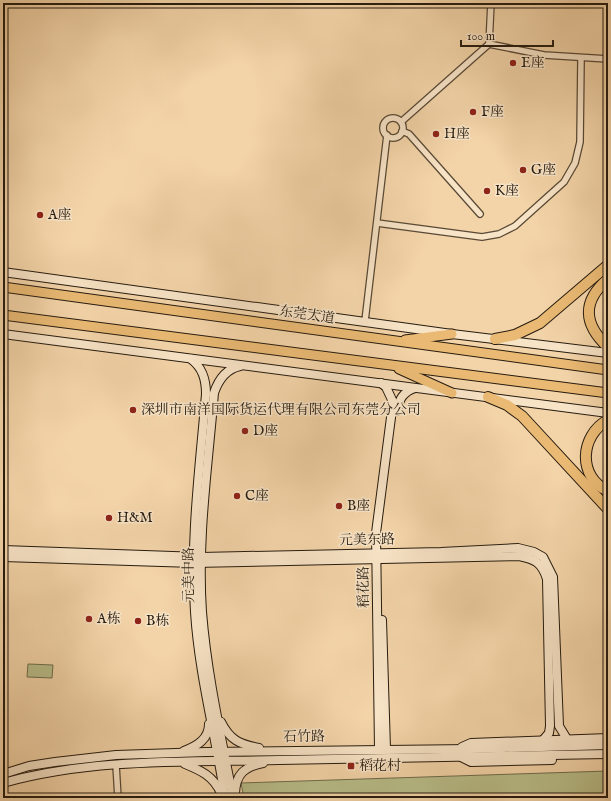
<svg xmlns="http://www.w3.org/2000/svg" width="611" height="801" viewBox="0 0 611 801" font-family="'IM FELL English','Noto Serif SC',serif">
<style>
.green{fill:#b8bd89;stroke:#6f6c4c}
.lines{fill:none;stroke-linecap:round;stroke-linejoin:round}
.street-casing{stroke:#594935;stroke-width:8}
.secondary-casing{stroke:#261b0f;stroke-width:10}
.primary-casing{stroke:#261b0f;stroke-width:11}
.highway-casing{stroke:#261b0f;stroke-width:12}
.street{stroke:#f7e3c6;stroke-width:5.5}
.secondary{stroke:#f7e3c6;stroke-width:8}
.primary{stroke:#eaba74;stroke-width:9}
.highway{stroke:#eaba74;stroke-width:10}
.poi-dot{fill:#8f2418;stroke:#f7e3c6;stroke-width:1.5}
.labels{text-anchor:middle;dominant-baseline:central;stroke-width:3;stroke-linejoin:round;paint-order:stroke}
.poi-label{font-size:14px;fill:#261b0f;stroke:#f7e3c6;text-anchor:start}
.street-label{font-size:14px;fill:#261b0f;stroke:#f7e3c6}
</style>
<rect width="100%" height="100%" fill="#f3d4a8"/>
<filter id="stains"><feTurbulence type="fractalNoise" baseFrequency=".005" numOctaves="4"/><feColorMatrix values="0 0 0 0 .2 0 0 0 0 .09 0 0 0 0 .02 0 0 0 .5 -.17"/></filter>
<radialGradient id="worn" r=".72"><stop offset=".6" stop-color="#630" stop-opacity="0"/><stop offset="1" stop-color="#630" stop-opacity=".3"/></radialGradient>
<g class="green">
<polygon points="28,664 53,665 52,678 27,677"/>
<polygon points="608,771 608,798 244,798 241,783"/>
</g>
<g class="lines">
<g class="street-casing">
<g id="street">
<polyline points="491,3 489,44 544,55 608,59"/>
<circle cx="393" cy="128" r="10"/>
<polyline points="401,122 489,44"/>
<polyline points="402,131 409,134 480,214"/>
<polyline points="377,223 482,237 499,234 515,226 564,182 575,163 580,142 581,59"/>
<polyline points="365,321 387,135"/>
<polyline points="116,765 118,798"/>
</g>
</g>
<g class="secondary-casing">
<g id="secondary">
<polyline points="3,272 452,334 608,353"/>
<polyline points="3,334 608,413"/>
<path d="M 191,359 C 203,368 206,380 206,394 C 200,466 190,540 195,612 C 199,675 216,736 225,798"/>
<path d="M 397,411 C 399,399 403,392 415,388"/>
<polyline points="3,550 201,557 441,552 518,548 534,552 543,557 553,577 559,726 567,739"/>
<path d="M 3,557 L 194,563 L 519,556 C 535,559 542,563 547,579 L 550,726 L 549,733 L 543,740"/>
<polyline points="382,620 386,749"/>
<path d="M 221,722 C 230,740 239,744 259,748"/>
<polyline points="462,747 471,743 608,738"/>
<polyline points="379,749 376,533 393,402 386,387 381,383"/>
<path d="M 184,751 C 197,746 209,739 209,724"/>
<polyline points="461,757 471,762 552,760"/>
<path d="M 185,764 C 202,771 213,776 221,793"/>
<polyline points="3,774 29,766 55,762 116,755 206,752 471,749 608,745"/>
<path d="M 3,783 C 92,758 187,762 279,760 C 389,759 498,755 608,754"/>
<path d="M 235,793 C 236,774 244,767 263,763"/>
<path d="M 233,798 C 221,736 207,675 202,612 C 197,539 208,466 214,393 C 218,381 226,369 240,366"/>
</g>
</g>
<g class="primary-casing">
<g id="primary">
<polyline points="3,287 608,370"/>
<polyline points="3,315 608,393"/>
<polyline points="405,340 452,334"/>
<polyline points="399,369 452,393"/>
</g>
</g>
<g class="highway-casing">
<g id="highway">
<path d="M 608,279 C 582,301 583,324 608,347"/>
<polyline points="495,339 515,335 540,323 608,265"/>
<polyline points="488,397 507,405 522,416 608,509"/>
<path d="M 608,420 C 580,435 577,477 608,491"/>
</g>
</g>
<use href="#street" class="street"/>
<use href="#secondary" class="secondary"/>
<use href="#primary" class="primary"/>
<use href="#highway" class="highway"/>
</g>
<g class="poi-dot">
<circle cx="513" cy="63" r="4"/>
<circle cx="473" cy="112" r="4"/>
<circle cx="436" cy="134" r="4"/>
<circle cx="523" cy="170" r="4"/>
<circle cx="487" cy="191" r="4"/>
<circle cx="40" cy="215" r="4"/>
<circle cx="133" cy="410" r="4"/>
<circle cx="245" cy="431" r="4"/>
<circle cx="237" cy="496" r="4"/>
<circle cx="339" cy="506" r="4"/>
<circle cx="109" cy="518" r="4"/>
<circle cx="89" cy="619" r="4"/>
<circle cx="138" cy="621" r="4"/>
<rect x="347" y="762" width="8" height="8" rx="2"/>
</g>
<g class="labels">
<g class="poi-label">
<text x="521" y="63">E座</text>
<text x="481" y="112">F座</text>
<text x="444" y="134">H座</text>
<text x="531" y="170">G座</text>
<text x="495" y="191">K座</text>
<text x="48" y="215">A座</text>
<text x="141" y="410">深圳市南洋国际货运代理有限公司东莞分公司</text>
<text x="253" y="431">D座</text>
<text x="245" y="496">C座</text>
<text x="347" y="506">B座</text>
<text x="117" y="518">H&amp;M</text>
<text x="97" y="619">A栋</text>
<text x="146" y="621">B栋</text>
<text x="359" y="766">稻花村</text>
</g>
<g class="street-label">
<text transform="translate(307 315) rotate(8)">东莞大道</text>
<text transform="translate(367 540) rotate(-1)">元美东路</text>
<text transform="translate(189 575) rotate(-90)">元美中路</text>
<text transform="translate(364 587) rotate(-91)">稻花路</text>
<text transform="translate(304 737) rotate(-1)">石竹路</text>
</g>
</g>
<rect width="611" height="801" fill="none" stroke="#f3d4a8" stroke-width="16"/>
<rect x="4" y="4" width="603" height="793" fill="none" stroke="#261b0f" stroke-width="2"/>
<rect x="8" y="8" width="595" height="785" fill="none" stroke="#261b0f"/>
<path d="M461 40v6h92v-6" fill="none" stroke="#261b0f" stroke-width="2"/>
<text x="467" y="40" font-size="12" fill="#261b0f" stroke="#f7e3c6" stroke-width="3" paint-order="stroke">100 m</text>
<rect width="100%" height="100%" filter="url(#stains)"/>
<rect width="100%" height="100%" fill="url(#worn)"/>
</svg>
